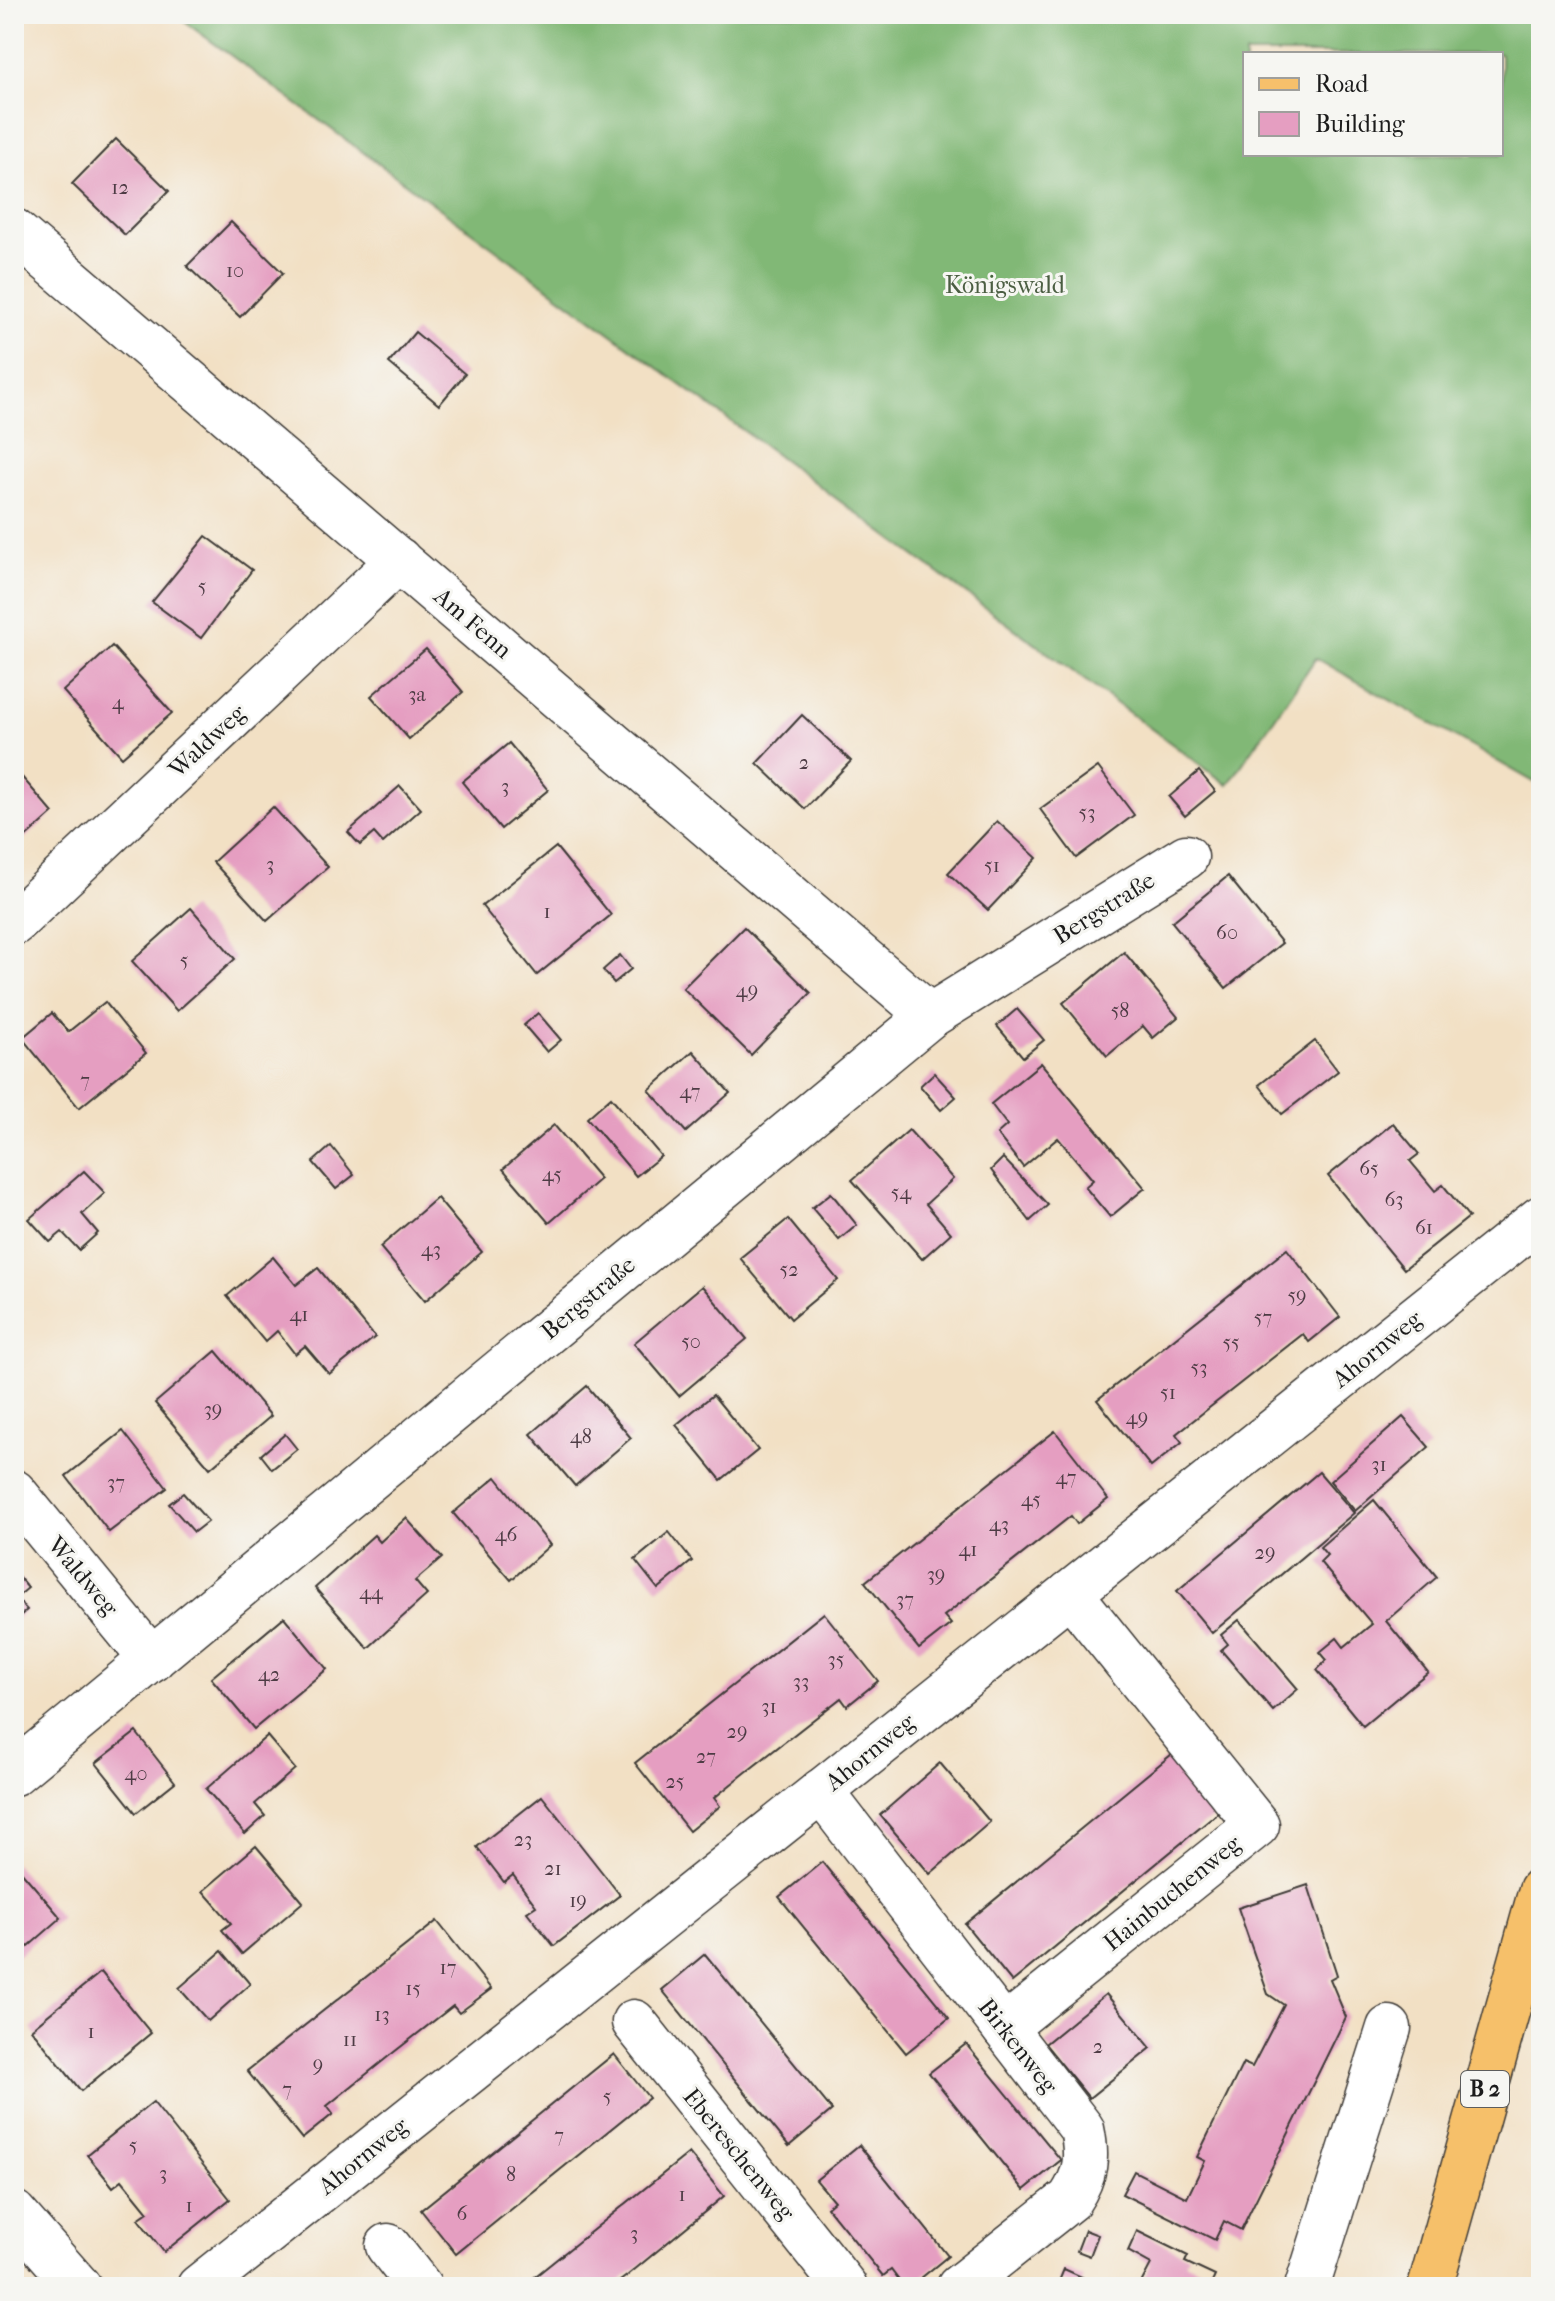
<svg xmlns="http://www.w3.org/2000/svg" width="1555" height="2301" viewBox="0 0 1555 2301" font-family="'IM FELL French Canon',serif">
<style>
.forest{fill:#81b876;stroke:#4e6a49;stroke-width:2;fill-rule:evenodd}
.building{fill:#e59ec1}
.lines{fill:none;stroke-linecap:round;stroke-linejoin:round}
.minor-casing{stroke:#3c3935;stroke-width:47}
.major-casing{stroke:#3c3935;stroke-width:47}
.minor{stroke:#fff;stroke-width:44}
.major{stroke:#f6c06b;stroke-width:44}
.labels{text-anchor:middle;dominant-baseline:central;stroke-width:6;stroke-linejoin:round;paint-order:stroke}
.number-label{font-size:20px;fill:#4e3c45}
.shield{fill:#f6f6f2;stroke:#5d5d5c;stroke-width:2}
.shield-label{font-size:22px;font-weight:bold;fill:#1c1c1c}
.park-label{font-size:24px;fill:#4b5e42;stroke:#f6f6f2}
.street-label{font-size:24px;fill:#1c1c1c;stroke:#f6f6f2}
</style>
<rect width="100%" height="100%" fill="#f6f6f2"/>
<filter id="ink" filterUnits="userSpaceOnUse"><feTurbulence type="fractalNoise" baseFrequency=".0125" numOctaves="2"/><feDisplacementMap in="SourceGraphic" scale="16" xChannelSelector="R" yChannelSelector="G"/><feConvolveMatrix kernelMatrix="1 2 1 2 8 2 1 2 1" color-interpolation-filters="sRGB"/></filter>
<filter id="wash" filterUnits="userSpaceOnUse"><feTurbulence type="fractalNoise" baseFrequency=".006" numOctaves="4" result="noise"/><feDisplacementMap in="SourceGraphic" scale="32" xChannelSelector="R" yChannelSelector="G"/><feGaussianBlur stdDeviation="1.8" result="paint"/><feColorMatrix in="noise" values="0 0 0 0 0 0 0 0 0 0 0 0 0 0 0 0 0 1.4 0 .05"/><feComposite in="paint" operator="in"/></filter>
<g filter="url(#wash)">
<rect width="100%" height="100%" fill="#f2e0c4"/>
<path class="forest" d="M 174,14 L 1541,14 L 1541,786 L 1316,658 L 1228,785 ZM 1245,54 L 1501,54 L 1501,154 L 1245,154 Z"/>
<g id="blocks">
<g class="building">
<polygon points="116,139 169,191 125,235 72,184"/>
<polygon points="231,222 283,273 240,317 187,266"/>
<polygon points="415,332 465,374 439,405 389,363"/>
<polygon points="206,536 252,570 201,638 152,602"/>
<polygon points="112,646 172,713 122,757 63,691"/>
<polygon points="426,649 463,692 409,739 371,696"/>
<polygon points="802,715 851,761 805,809 757,763"/>
<polygon points="509,743 548,790 501,829 462,782"/>
<polygon points="1098,767 1134,815 1076,858 1040,809"/>
<polygon points="14,768 53,813 14,848"/>
<polygon points="1199,771 1215,791 1185,816 1169,797"/>
<polygon points="400,786 421,809 383,843 374,833 360,845 348,832"/>
<polygon points="273,807 328,867 267,921 213,862"/>
<polygon points="997,821 1037,858 988,910 948,873"/>
<polygon points="556,847 611,915 537,975 482,906"/>
<polygon points="1228,876 1282,943 1226,988 1172,922"/>
<polygon points="191,908 235,959 177,1011 132,961"/>
<polygon points="744,927 811,993 751,1055 683,988"/>
<polygon points="1124,952 1178,1017 1153,1038 1143,1026 1107,1056 1063,1003"/>
<polygon points="620,955 631,969 614,983 603,970"/>
<polygon points="105,1002 146,1053 79,1108 22,1038 52,1013 68,1032"/>
<polygon points="1017,1009 1044,1040 1023,1057 997,1026"/>
<polygon points="538,1013 561,1040 547,1052 524,1025"/>
<polygon points="1315,1041 1338,1071 1282,1114 1259,1085"/>
<polygon points="693,1051 730,1093 686,1132 649,1090"/>
<polygon points="1041,1063 1145,1188 1110,1217 1085,1187 1093,1180 1058,1138 1023,1167 997,1134 1007,1125 991,1104"/>
<polygon points="934,1073 956,1097 941,1110 920,1086"/>
<polygon points="611,1097 661,1156 636,1176 587,1118"/>
<polygon points="1393,1123 1419,1154 1410,1161 1435,1191 1443,1185 1469,1217 1404,1269 1328,1176"/>
<polygon points="554,1125 600,1179 549,1223 503,1169"/>
<polygon points="909,1130 953,1179 926,1204 951,1233 922,1259 852,1180"/>
<polygon points="331,1146 354,1175 336,1189 313,1162"/>
<polygon points="1003,1158 1048,1205 1030,1221 991,1170"/>
<polygon points="84,1171 105,1193 82,1214 98,1233 79,1250 62,1232 50,1242 29,1219"/>
<polygon points="831,1193 857,1225 839,1240 812,1208"/>
<polygon points="437,1198 482,1252 425,1301 380,1247"/>
<polygon points="788,1219 838,1280 791,1319 740,1258"/>
<polygon points="1287,1249 1340,1317 1309,1342 1303,1334 1176,1434 1182,1442 1151,1467 1097,1400"/>
<polygon points="273,1257 296,1285 318,1268 375,1337 329,1374 305,1346 295,1354 277,1331 265,1342 227,1296"/>
<polygon points="702,1286 747,1339 679,1396 634,1343"/>
<polygon points="216,1351 271,1416 210,1468 155,1403"/>
<polygon points="587,1386 631,1438 575,1486 531,1434"/>
<polygon points="713,1395 758,1450 721,1480 676,1425"/>
<polygon points="1403,1417 1429,1447 1355,1511 1330,1481"/>
<polygon points="123,1431 167,1488 109,1532 66,1476"/>
<polygon points="1055,1431 1108,1499 1077,1524 1071,1516 944,1616 951,1624 919,1649 865,1582"/>
<polygon points="285,1434 297,1449 272,1469 261,1455"/>
<polygon points="1319,1472 1354,1513 1212,1633 1177,1591"/>
<polygon points="496,1477 550,1545 511,1580 453,1513"/>
<polygon points="183,1493 208,1521 194,1532 169,1504"/>
<polygon points="1374,1500 1437,1577 1386,1621 1428,1672 1363,1726 1317,1670 1327,1660 1320,1652 1337,1638 1344,1647 1372,1624 1320,1562 1327,1555 1320,1547"/>
<polygon points="406,1518 442,1558 415,1581 427,1595 368,1648 315,1588 374,1535 380,1542"/>
<polygon points="669,1532 692,1561 658,1589 635,1560"/>
<polygon points="17,1575 28,1588 16,1598 27,1610 14,1621 14,1578"/>
<polygon points="824,1613 878,1681 847,1706 841,1698 745,1773 714,1798 720,1806 689,1831 635,1763"/>
<polygon points="284,1617 327,1669 254,1729 211,1678"/>
<polygon points="1239,1620 1298,1689 1273,1711 1221,1650 1228,1644 1221,1635"/>
<polygon points="136,1732 175,1782 136,1813 96,1763"/>
<polygon points="267,1736 295,1769 255,1804 265,1816 245,1834 206,1789"/>
<polygon points="1177,1750 1224,1808 1012,1982 965,1924"/>
<polygon points="940,1763 990,1822 930,1874 880,1815"/>
<polygon points="542,1796 620,1895 554,1946 527,1912 536,1906 513,1875 504,1882 477,1847"/>
<polygon points="256,1846 303,1902 242,1954 222,1930 231,1923 203,1891"/>
<polygon points="822,1862 949,2018 906,2053 779,1897"/>
<polygon points="14,1863 61,1918 14,1959"/>
<polygon points="1308,1885 1337,1975 1330,1979 1346,2017 1241,2230 1224,2221 1215,2240 1122,2194 1134,2171 1187,2198 1205,2161 1197,2157 1243,2063 1252,2067 1284,2005 1268,1994 1238,1908"/>
<polygon points="437,1921 491,1989 459,2013 453,2006 389,2056 327,2106 333,2114 302,2139 247,2071"/>
<polygon points="222,1951 250,1984 208,2021 179,1988"/>
<polygon points="705,1954 832,2110 789,2146 662,1990"/>
<polygon points="101,1972 151,2033 81,2091 31,2029"/>
<polygon points="1106,1994 1151,2048 1089,2098 1045,2044"/>
<polygon points="966,2044 1061,2160 1024,2190 929,2073"/>
<polygon points="614,2054 649,2098 456,2254 421,2210"/>
<polygon points="153,2102 230,2199 164,2252 138,2219 148,2212 122,2180 113,2187 87,2155"/>
<polygon points="859,2145 948,2256 910,2287 904,2287 891,2270 883,2276 827,2207 834,2201 816,2180"/>
<polygon points="689,2153 724,2196 628,2275 612,2287 522,2287"/>
<polygon points="1085,2230 1098,2235 1090,2256 1077,2251"/>
<polygon points="1137,2231 1188,2256 1185,2262 1215,2276 1210,2287 1139,2287 1151,2264 1128,2251"/>
<polygon points="1064,2269 1084,2278 1080,2287 1059,2281"/>
</g>
</g>
</g>
<g filter="url(#ink)">
<use href="#blocks" fill-opacity="0" stroke="#3c3935" stroke-width="2"/>
<g class="lines">
<g class="minor-casing">
<g id="minor">
<polyline points="14,231 930,1016"/>
<polyline points="14,923 399,560"/>
<polyline points="14,1492 152,1660"/>
<polyline points="14,1773 930,1016 1186,857"/>
<path d="M 821,1791 L 1082,2129 C 1088,2157 1086,2175 1070,2199 L 959,2287"/>
<polyline points="634,2022 845,2287"/>
<polyline points="1004,2028 1257,1825 1070,1593"/>
<polyline points="14,2213 79,2287"/>
<polyline points="388,2246 420,2287"/>
<polyline points="199,2287 1541,1218"/>
<polyline points="1307,2287 1389,2028"/>
</g>
</g>
<g class="major-casing">
<polyline id="major" points="1430,2287 1541,1890"/>
</g>
<use href="#minor" class="minor"/>
<use href="#major" class="major"/>
</g>
</g>
<g class="labels">
<g class="number-label">
<text x="120" y="187">12</text>
<text x="235" y="270">10</text>
<text x="202" y="586">5</text>
<text x="417" y="694">3a</text>
<text x="118" y="702">4</text>
<text x="804" y="762">2</text>
<text x="505" y="786">3</text>
<text x="1087" y="812">53</text>
<text x="270" y="864">3</text>
<text x="992" y="865">51</text>
<text x="547" y="911">1</text>
<text x="1227" y="932">60</text>
<text x="184" y="960">5</text>
<text x="747" y="990">49</text>
<text x="1120" y="1010">58</text>
<text x="85" y="1080">7</text>
<text x="690" y="1091">47</text>
<text x="1369" y="1168">65</text>
<text x="552" y="1174">45</text>
<text x="901" y="1192">54</text>
<text x="1394" y="1199">63</text>
<text x="1424" y="1227">61</text>
<text x="431" y="1249">43</text>
<text x="789" y="1269">52</text>
<text x="1297" y="1295">59</text>
<text x="299" y="1314">41</text>
<text x="1263" y="1317">57</text>
<text x="691" y="1341">50</text>
<text x="1231" y="1342">55</text>
<text x="1199" y="1367">53</text>
<text x="1168" y="1392">51</text>
<text x="213" y="1409">39</text>
<text x="1137" y="1417">49</text>
<text x="581" y="1436">48</text>
<text x="1379" y="1464">31</text>
<text x="1066" y="1477">47</text>
<text x="116" y="1482">37</text>
<text x="1031" y="1499">45</text>
<text x="999" y="1524">43</text>
<text x="506" y="1534">46</text>
<text x="968" y="1549">41</text>
<text x="1265" y="1552">29</text>
<text x="936" y="1574">39</text>
<text x="371" y="1592">44</text>
<text x="905" y="1599">37</text>
<text x="836" y="1659">35</text>
<text x="269" y="1674">42</text>
<text x="801" y="1681">33</text>
<text x="769" y="1706">31</text>
<text x="737" y="1731">29</text>
<text x="706" y="1756">27</text>
<text x="136" y="1773">40</text>
<text x="675" y="1781">25</text>
<text x="523" y="1839">23</text>
<text x="553" y="1868">21</text>
<text x="578" y="1900">19</text>
<text x="448" y="1967">17</text>
<text x="413" y="1988">15</text>
<text x="382" y="2014">13</text>
<text x="91" y="2031">1</text>
<text x="350" y="2039">11</text>
<text x="1098" y="2046">2</text>
<text x="318" y="2064">9</text>
<text x="287" y="2089">7</text>
<text x="607" y="2096">5</text>
<text x="559" y="2135">7</text>
<text x="133" y="2145">5</text>
<text x="163" y="2173">3</text>
<text x="511" y="2174">8</text>
<text x="682" y="2194">1</text>
<text x="189" y="2205">1</text>
<text x="462" y="2213">6</text>
<text x="634" y="2233">3</text>
</g>
<rect class="shield" x="1461" y="2071" width="48" height="36" rx="6"/>
<g class="shield-label">
<text x="1485" y="2089">B 2</text>
</g>
<g class="park-label">
<text x="1005" y="285">Königswald</text>
</g>
<g class="street-label">
<text transform="translate(473 623) rotate(41)">Am Fenn</text>
<text transform="translate(207 741) rotate(-43)">Waldweg</text>
<text transform="translate(1104 908) rotate(-32)">Bergstraße</text>
<text transform="translate(588 1298) rotate(-40)">Bergstraße</text>
<text transform="translate(1377 1349) rotate(-39)">Ahornweg</text>
<text transform="translate(83 1576) rotate(50)">Waldweg</text>
<text transform="translate(870 1752) rotate(-39)">Ahornweg</text>
<text transform="translate(1172 1893) rotate(-39)">Hainbuchenweg</text>
<text transform="translate(1018 2046) rotate(52)">Birkenweg</text>
<text transform="translate(739 2154) rotate(51)">Ebereschenweg</text>
<text transform="translate(363 2156) rotate(-39)">Ahornweg</text>
</g>
</g>
<rect width="1555" height="2301" fill="none" stroke="#f6f6f2" stroke-width="48"/>
<rect x="1243" y="52" width="260" height="104" fill="#f6f6f2" stroke="#9f9f9c" stroke-width="2"/>
<rect x="1259" y="78" width="40" height="12" fill="#f6c06b" stroke="#9f9f9c" stroke-width="2"/>
<text x="1315" y="92" font-size="24" fill="#1c1c1c">Road</text>
<rect x="1259" y="112" width="40" height="24" fill="#e59ec1" stroke="#9f9f9c" stroke-width="2"/>
<text x="1315" y="132" font-size="24" fill="#1c1c1c">Building</text>
</svg>
